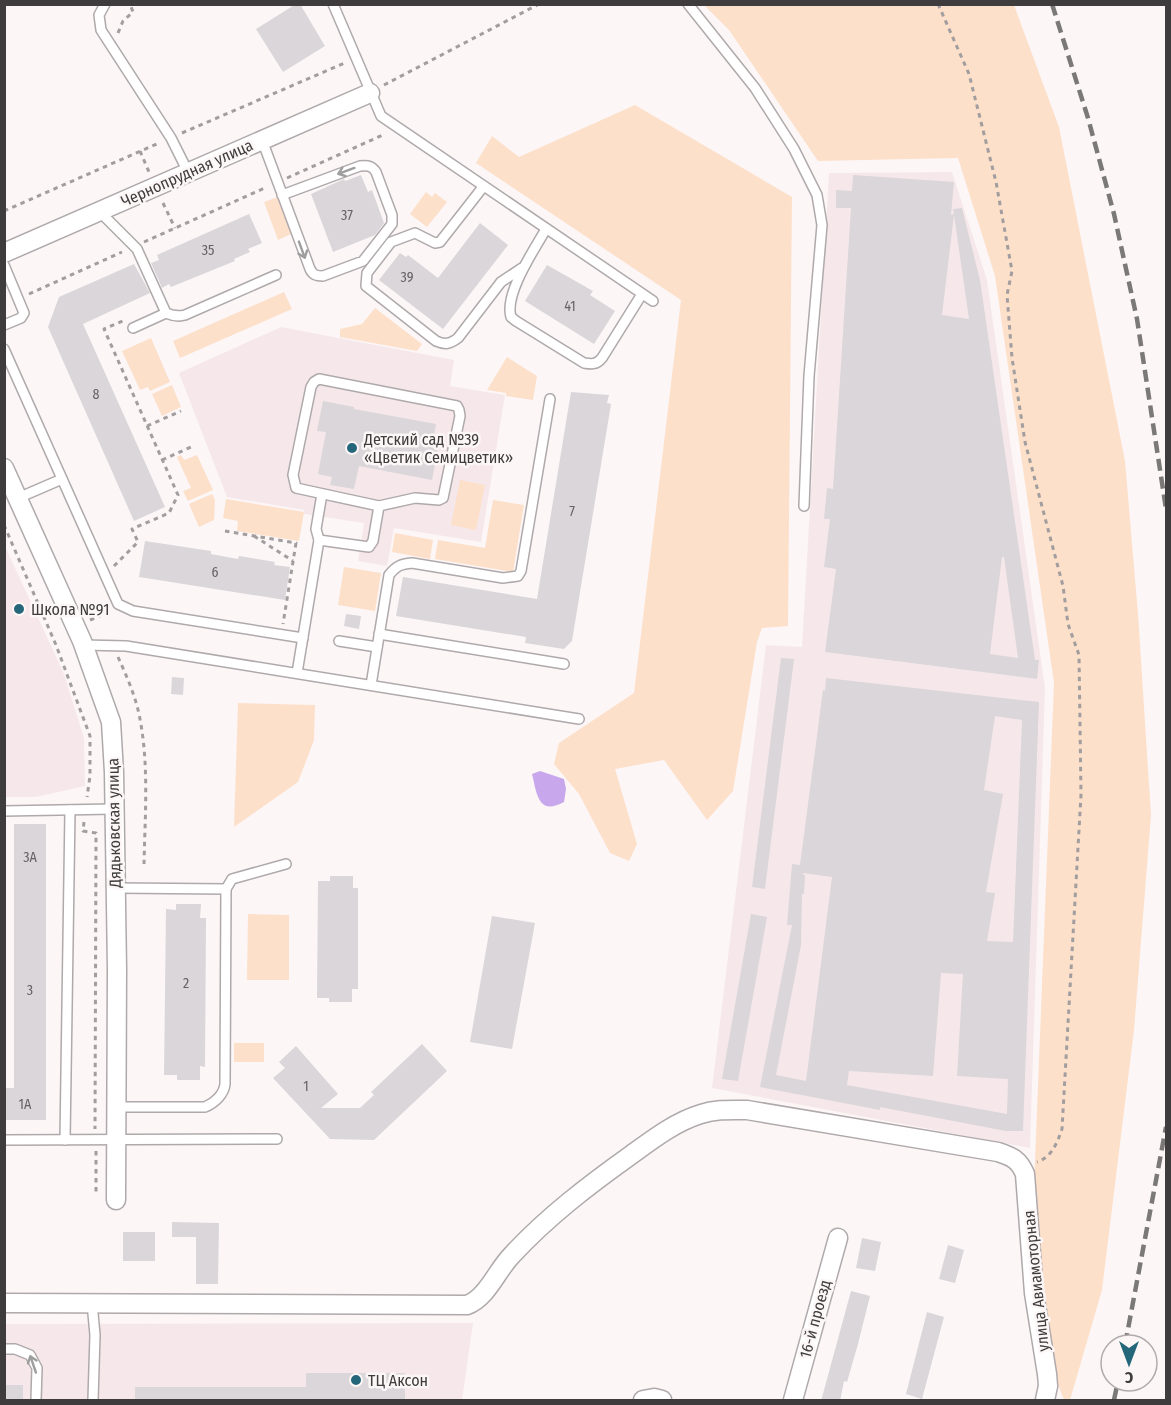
<svg xmlns="http://www.w3.org/2000/svg" width="1171" height="1405" viewBox="0 0 1171 1405" font-family="'Fira Sans Condensed',sans-serif">
<style>
.built{fill:#f6e8ea}
.green{fill:#fde0ca}
.water{fill:#c8a7ed}
.building{fill:#dad6d9;fill-rule:evenodd}
.lines{fill:none;stroke-linecap:round;stroke-linejoin:round}
.service-casing{stroke:#afa9ab;stroke-width:12}
.minor-casing{stroke:#afa9ab;stroke-width:21}
.path{stroke:#a29e9f;stroke-width:3;stroke-dasharray:4.5 4.5;stroke-linecap:butt}
.service{stroke:#fff;stroke-width:9}
.minor{stroke:#fff;stroke-width:18}
.rail{stroke:#7b7878;stroke-width:4.5;stroke-dasharray:12 6;stroke-linecap:butt}
.oneway{stroke:#9e9e9e}
.poi-dot{fill:#25677a;stroke:#fcf6f7;stroke-width:2}
.labels{text-anchor:middle;dominant-baseline:central;stroke-width:5;stroke-linejoin:round;paint-order:stroke}
.number-label{font-size:14px;fill:#656263}
.street-label{font-size:16px;fill:#3e3c3c;stroke:#fcf6f7}
.poi-label{font-size:16px;fill:#3e3c3c;stroke:#fcf6f7;text-anchor:start}
</style>
<rect width="100%" height="100%" fill="#fcf6f7"/>
<g class="built">
<polygon points="952,172 987,280 1045,688 1030,1148 712,1088 766,645 802,647 829,173"/>
<polygon points="281,327 454,360 450,386 505,395 481,542 394,528 387,566 358,561 364,523 304,514 304,510 227,497 179,373"/>
<polygon points="4,544 64,674 84,738 85,786 36,797 5,797"/>
<polygon points="473,1323 462,1400 5,1400 4,1324"/>
</g>
<g class="green">
<polygon points="704,5 1014,5 1059,127 1125,461 1138,614 1151,815 1134,1030 1102,1290 1070,1400 1064,1400 1029,1312 1054,683 995,276 958,158 818,161 729,30"/>
<polygon points="635,105 792,197 788,626 762,628 757,642 733,791 707,820 664,760 615,769 637,844 629,861 610,853 579,794 554,764 559,743 634,693 681,300 476,163 492,136 519,157"/>
<polygon points="426,192 432,197 435,193 447,202 427,227 410,214"/>
<polygon points="278,197 291,234 278,240 264,202"/>
<polygon points="284,292 292,309 180,358 173,341"/>
<polygon points="375,308 422,344 417,351 340,337 340,329 362,324"/>
<polygon points="151,338 170,382 150,391 148,387 140,390 122,351"/>
<polygon points="507,357 537,376 533,400 506,396 506,393 487,390"/>
<polygon points="172,385 181,407 162,416 152,394"/>
<polygon points="181,455 184,460 197,455 213,490 188,501 183,491 191,488 177,457"/>
<polygon points="460,480 485,485 476,530 451,525"/>
<polygon points="212,494 215,500 214,520 199,527 189,504"/>
<polygon points="226,499 304,512 299,541 237,531 238,521 223,518"/>
<polygon points="493,500 524,505 513,572 435,559 438,540 485,548"/>
<polygon points="395,533 433,540 430,559 392,552"/>
<polygon points="344,567 381,573 375,611 338,605"/>
<polygon points="238,703 315,705 314,740 298,782 234,827"/>
<polygon points="248,914 289,915 289,980 247,980"/>
<rect x="234" y="1043" width="30" height="19"/>
</g>
<path class="water" d="M 540,771 L 564,779 L 566,789 L 564,802 C 538,816 537,794 532,774 Z"/>
<g class="building">
<polygon points="296,4 300,4 325,46 283,72 256,29"/>
<polygon points="361,175 368,192 372,190 384,223 375,235 333,252 311,194 344,179 345,181"/>
<path d="M 853,175 L 954,182 L 951,215 L 954,214 L 953,209 L 962,208 L 980,280 L 1035,660 L 1039,660 L 1037,679 L 825,652 L 836,569 L 824,567 L 830,519 L 824,519 L 827,488 L 833,489 L 851,208 L 836,208 L 836,190 L 852,191 ZM 954,215 L 969,319 L 942,315 ZM 1002,557 L 1004,557 L 1018,658 L 990,654 Z"/>
<polygon points="249,214 262,243 248,249 250,252 234,259 235,261 171,287 169,284 162,288 151,263 159,260 157,255"/>
<polygon points="480,223 508,245 443,329 379,280 400,253 406,257 408,255 438,278"/>
<polygon points="134,264 150,293 83,324 165,507 134,521 48,327 59,297"/>
<polygon points="547,265 593,291 590,295 615,311 594,344 525,301"/>
<polygon points="571,392 609,395 607,403 611,404 572,641 564,649 525,643 526,637 396,616 403,577 537,599"/>
<polygon points="323,401 354,407 354,409 436,424 432,447 438,448 432,480 359,466 354,489 330,485 332,477 318,474 326,432 317,431"/>
<polygon points="145,541 211,551 211,554 238,559 239,556 275,562 274,565 290,567 285,600 139,577"/>
<polygon points="346,614 361,616 359,629 344,626"/>
<polygon points="781,658 794,659 765,889 752,887"/>
<polygon points="172,677 184,678 183,695 171,694"/>
<path d="M 826,678 L 1039,702 L 1023,1131 L 1006,1131 L 880,1107 L 880,1110 L 760,1087 L 792,925 L 787,925 L 792,864 L 800,865 L 823,690 L 825,691 ZM 995,716 L 1022,720 L 1013,942 L 987,941 L 995,893 L 986,892 L 1003,794 L 984,790 ZM 803,873 L 832,877 L 806,1081 L 776,1075 L 801,945 L 802,894 L 804,894 L 805,875 L 803,875 ZM 941,973 L 963,974 L 957,1076 L 1008,1079 L 1007,1114 L 847,1085 L 849,1071 L 933,1076 Z"/>
<polygon points="14,824 46,824 46,1120 4,1120 4,1088 14,1088"/>
<polygon points="330,876 353,876 353,888 358,888 358,989 352,989 352,1002 329,1002 329,998 317,998 318,881 330,881"/>
<polygon points="176,904 201,904 200,918 206,918 205,1067 200,1066 200,1080 177,1080 177,1075 164,1075 166,909 176,910"/>
<polygon points="751,914 767,917 738,1081 722,1079"/>
<polygon points="492,916 535,923 512,1049 470,1042"/>
<polygon points="422,1044 447,1071 374,1140 330,1139 273,1078 285,1068 279,1062 296,1046 338,1094 321,1108 360,1108 374,1095 371,1092"/>
<polygon points="172,1222 219,1223 218,1284 196,1284 196,1237 172,1237"/>
<rect x="123" y="1232" width="32" height="29"/>
<polygon points="862,1238 881,1242 875,1271 856,1268"/>
<polygon points="948,1245 964,1250 955,1283 939,1279"/>
<polygon points="851,1291 870,1296 858,1344 847,1382 844,1381 840,1401 821,1401"/>
<polygon points="927,1312 944,1317 922,1399 906,1394"/>
<polygon points="306,1373 405,1373 405,1401 135,1401 135,1387 306,1387"/>
<rect x="4" y="1385" width="19" height="16"/>
</g>
<g class="lines">
<g class="service-casing">
<g id="service">
<polyline points="105,4 99,15 101,30 171,138 188,172"/>
<polyline points="333,4 381,116 653,301"/>
<polyline points="688,4 755,88 794,149 817,195 822,225 809,376 804,506"/>
<path d="M 262,140 L 310,269 C 313,275 316,276 323,276 L 363,261 L 392,224 L 392,215 L 376,172 C 372,166 368,165 360,166 L 282,195"/>
<path d="M 483,187 L 440,242 L 435,243 L 415,233 L 391,242 L 367,273 L 366,286 L 436,341 C 445,345 450,344 458,338 L 501,282 L 522,268"/>
<path d="M 99,211 L 137,249 L 166,313 C 173,316 178,317 185,315 L 276,275"/>
<path d="M 546,229 C 534,250 504,294 511,317 L 516,321 L 584,363 C 592,364 596,365 602,358 L 642,294"/>
<polyline points="4,265 24,313 21,318 4,325"/>
<polyline points="133,328 166,313"/>
<polyline points="4,349 118,604 133,611 303,638"/>
<polygon points="319,379 457,406 459,410 460,416 443,498 439,500 415,498 379,506 296,488 293,475 311,387 314,382"/>
<polyline points="18,498 62,479"/>
<polyline points="319,540 369,547 373,541 379,506"/>
<polyline points="379,634 564,664"/>
<polyline points="339,641 377,647"/>
<polyline points="83,645 126,646 579,719"/>
<polyline points="297,673 319,540 316,529 322,494"/>
<path d="M 371,685 L 389,575 C 396,566 401,564 412,563 L 503,578 L 518,576 L 521,571 L 550,399"/>
<polyline points="4,811 114,809"/>
<path d="M 116,888 L 226,889 L 225,1084 C 224,1094 215,1103 205,1107 L 116,1107"/>
<polyline points="226,889 232,879 286,864"/>
<polyline points="4,1140 277,1139"/>
<polyline points="65,1140 70,810"/>
<polyline points="92,1303 95,1335 93,1400"/>
<polyline points="4,1349 15,1349 30,1355 37,1368 36,1400"/>
</g>
</g>
<g class="minor-casing">
<g id="minor">
<polyline points="4,253 370,93"/>
<polyline points="4,468 82,641 111,722 114,772 117,970 116,1200"/>
<path d="M 4,1303 L 467,1305 C 487,1298 497,1270 512,1255 C 547,1217 589,1185 631,1155 C 653,1139 675,1122 701,1114 C 716,1109 731,1110 747,1110 L 998,1152 C 1013,1157 1019,1160 1025,1174 L 1034,1293 L 1047,1374 L 1048,1386 L 1045,1400"/>
<polyline points="643,1400 654,1398 662,1400"/>
<polyline points="793,1400 838,1238"/>
</g>
</g>
<g class="path">
<path d="M 938,4 L 969,74 L 996,182 L 1012,271 L 1007,295 L 1012,358 L 1025,442 L 1063,586 L 1068,624 L 1079,655 L 1081,795 L 1062,1129 C 1057,1143 1052,1157 1037,1162"/>
<polyline points="118,33 123,21 133,12 130,4"/>
<polyline points="384,85 539,4"/>
<polyline points="182,133 347,62"/>
<polyline points="140,151 149,172"/>
<polyline points="287,178 385,134"/>
<polyline points="163,203 175,228"/>
<polyline points="4,211 159,143"/>
<polyline points="144,242 267,187"/>
<polyline points="29,294 122,252"/>
<polyline points="147,426 181,411"/>
<polyline points="162,460 191,447"/>
<polyline points="4,525 56,645 90,736 90,776 87,797"/>
<polyline points="225,531 296,543 283,624"/>
<polyline points="254,536 293,561"/>
<polyline points="114,566 138,542 132,529 169,513 178,495 104,329 125,320"/>
<polyline points="90,620 100,616"/>
<path d="M 118,657 C 127,677 136,697 140,719 C 149,766 145,816 144,864"/>
<polyline points="84,822 83,831 96,833 95,1129"/>
<polyline points="96,1151 96,1195"/>
</g>
<use href="#service" class="service"/>
<use href="#minor" class="minor"/>
<g class="rail">
<polyline points="1052,4 1088,118 1114,214 1137,319 1166,509"/>
<polyline points="1125,1345 1166,1127"/>
<polyline points="1114,1400 1118,1381"/>
</g>
</g>
<defs><path id="oneway-shaft" d="M-6 0H5M1.5-3L5.5 0L1.5 3" fill="none" stroke-width="1.6" stroke-linecap="round" stroke-linejoin="round" transform="scale(1.5)"/></defs>
<g class="oneway">
<use href="#oneway-shaft" transform="translate(346 171) rotate(160)"/>
<use href="#oneway-shaft" transform="translate(302 250) rotate(70)"/>
<use href="#oneway-shaft" transform="translate(33 1364) rotate(-109)"/>
</g>
<g class="poi-dot">
<circle cx="352" cy="448" r="6"/>
<circle cx="19" cy="609" r="6"/>
<circle cx="356" cy="1380" r="6"/>
</g>
<g class="labels">
<g class="number-label">
<text x="347" y="215">37</text>
<text x="208" y="250">35</text>
<text x="407" y="277">39</text>
<text x="570" y="306">41</text>
<text x="96" y="394">8</text>
<text x="572" y="511">7</text>
<text x="215" y="572">6</text>
<text x="30" y="857">3А</text>
<text x="186" y="983">2</text>
<text x="30" y="990">3</text>
<text x="306" y="1086">1</text>
<text x="25" y="1104">1А</text>
</g>
<g class="street-label">
<text transform="translate(187 173) rotate(-24)">Чернопрудная улица</text>
<text transform="translate(114 823) rotate(-91)">Дядьковская улица</text>
<text transform="translate(1036 1281) rotate(-96)">улица Авиамоторная</text>
<text transform="translate(815 1319) rotate(-75)">16-й проезд</text>
</g>
<g class="poi-label">
<text x="364" y="439">Детский сад №39<tspan x="364" dy="18">«Цветик Семицветик»</tspan></text>
<text x="31" y="609">Школа №91</text>
<text x="368" y="1380">ТЦ Аксон</text>
</g>
</g>
<rect width="1171" height="1405" fill="none" stroke="#3e3c3c" stroke-width="12"/>
<g transform="translate(1129 1363) rotate(180)"><circle r="28" fill="#fcf6f7" stroke="#b0acac" stroke-width="1.5"/>
<path d="M0-4.5L10 22L0 15L-10 22Z" fill="#25677a"/>
<text y="-9" font-size="16" font-weight="bold" text-anchor="middle" fill="#3e3c3c">С</text>
</g>
</svg>
